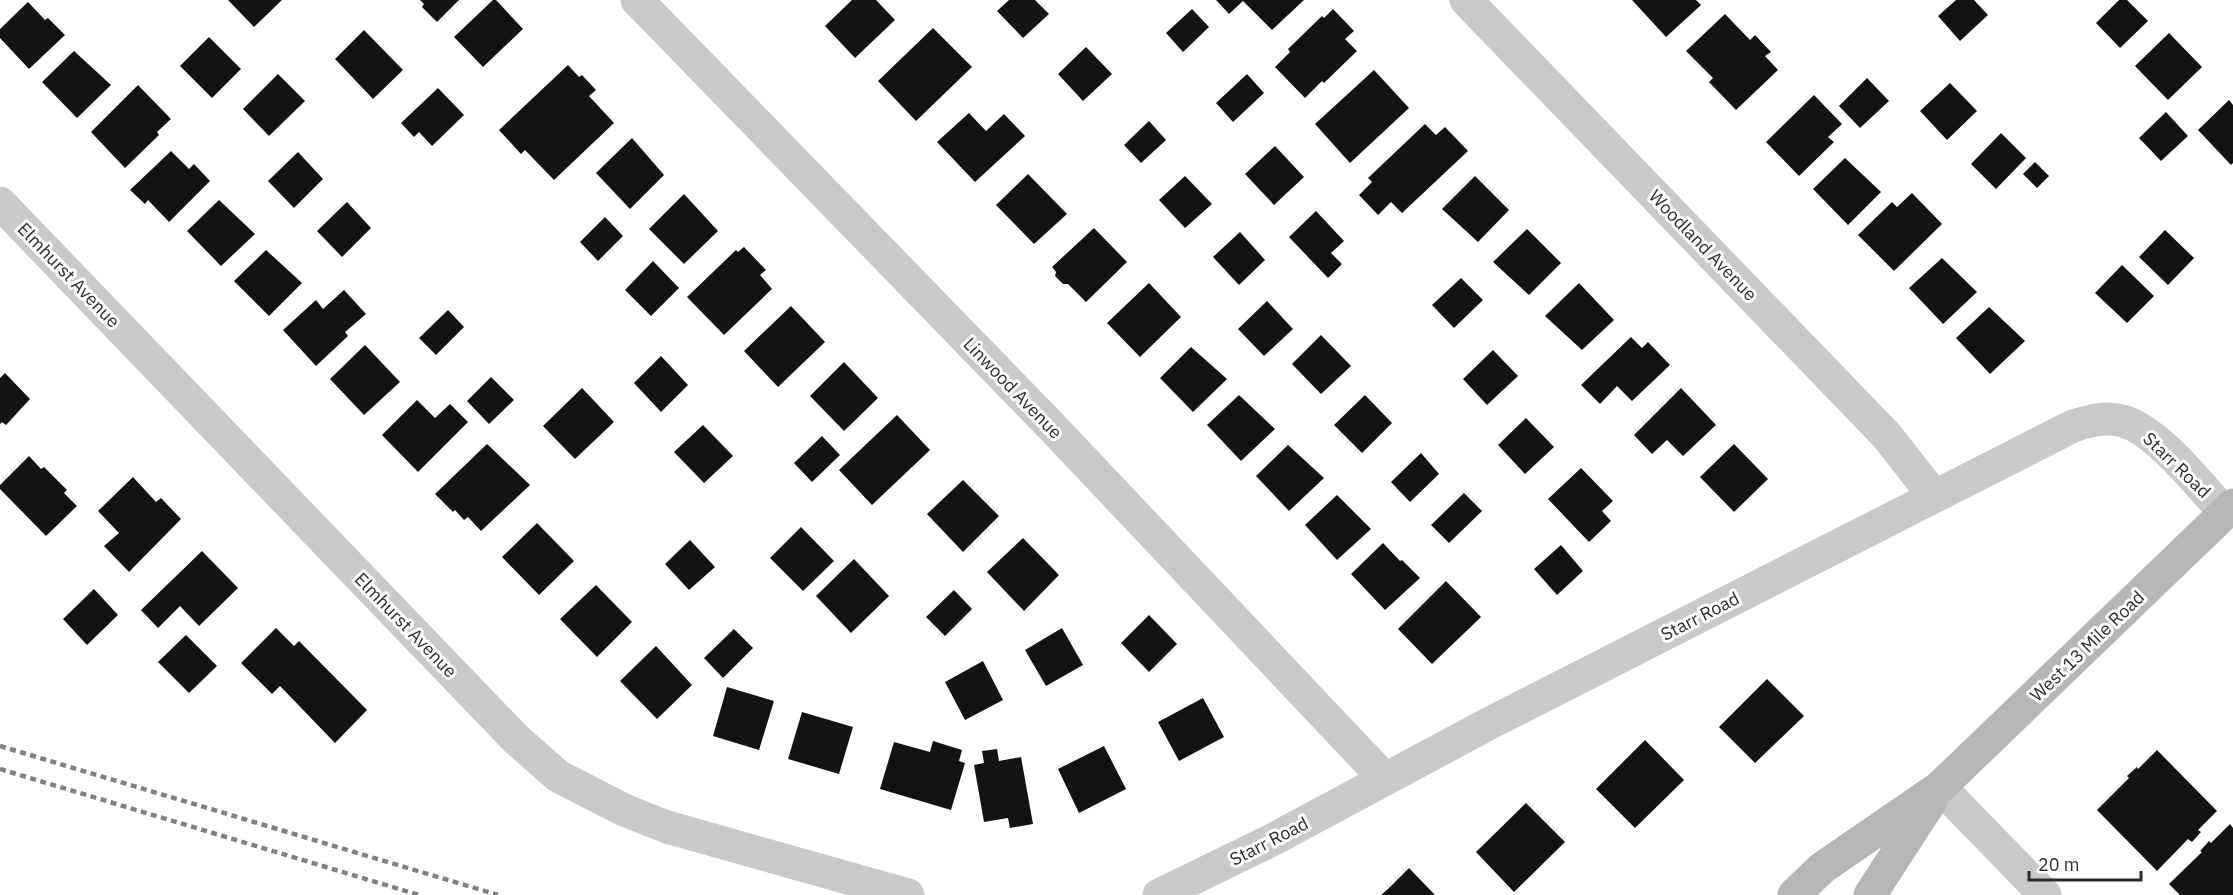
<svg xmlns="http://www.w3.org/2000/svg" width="2233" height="895" viewBox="0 0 2233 895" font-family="'IBM Plex Sans',sans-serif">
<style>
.building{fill:#131313}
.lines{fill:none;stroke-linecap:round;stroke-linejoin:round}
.street{stroke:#c9c9c9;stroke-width:33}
.secondary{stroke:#b6b6b6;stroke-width:33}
.rail{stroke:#818181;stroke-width:4.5;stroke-dasharray:6 4.5;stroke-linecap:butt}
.labels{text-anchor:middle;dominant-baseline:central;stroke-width:6;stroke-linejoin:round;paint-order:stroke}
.street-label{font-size:18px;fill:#2c2c2c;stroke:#fff}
</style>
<rect width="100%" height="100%" fill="#fff"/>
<g class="building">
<polygon points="228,0 282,0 254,27"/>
<polygon points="420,0 459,0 437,22 422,7 424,4"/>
<polygon points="493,0 496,0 523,29 483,67 454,37"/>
<polygon points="852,0 876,0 895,20 855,58 825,26"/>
<polygon points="1009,0 1035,0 1049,14 1023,38 997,11"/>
<polygon points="1216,0 1304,0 1272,30 1243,1 1229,14"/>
<polygon points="1632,0 1696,0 1701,5 1666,37"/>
<polygon points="1956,0 1974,0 1988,15 1960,41 1938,16"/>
<polygon points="2119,0 2127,0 2148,21 2120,48 2096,23"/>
<polygon points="28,2 45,20 48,18 65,35 29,69 0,38 0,29"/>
<polygon points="1192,9 1209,27 1183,52 1166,33"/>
<polygon points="1333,9 1354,31 1345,39 1357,51 1324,83 1322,81 1305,98 1275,67 1290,52 1288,49 1322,16 1324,18"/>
<polygon points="1725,14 1750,40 1755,35 1771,52 1765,56 1778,70 1736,110 1709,82 1713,78 1686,51"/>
<polygon points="933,28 972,67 916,121 878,81"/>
<polygon points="364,30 403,70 373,99 335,59"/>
<polygon points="2169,33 2202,67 2168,100 2135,66"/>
<polygon points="209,37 241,69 212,98 180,66"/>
<polygon points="1086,47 1112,74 1083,101 1058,74"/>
<polygon points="74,51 111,85 77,118 42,82"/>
<polygon points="568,65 579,77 582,75 596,90 589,96 614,123 554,180 525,150 521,154 499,130"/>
<polygon points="1374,70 1409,108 1350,163 1315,124"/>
<polygon points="278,74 305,101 269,136 243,109"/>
<polygon points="1247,74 1264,93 1233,122 1216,103"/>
<polygon points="1867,78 1889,101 1860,128 1839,106"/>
<polygon points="1950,83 1977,111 1947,140 1920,111"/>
<polygon points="138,85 171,119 157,132 159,135 125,168 91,132"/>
<polygon points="438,88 464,115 432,146 419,132 414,137 401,123"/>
<polygon points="1814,95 1842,124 1828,137 1834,142 1799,176 1766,142"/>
<polygon points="2229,100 2233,105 2233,163 2231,165 2198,130"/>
<polygon points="2166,112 2188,136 2161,161 2139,138"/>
<polygon points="969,113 986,131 1004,114 1025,136 975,182 937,142"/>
<polygon points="1149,121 1166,140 1141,163 1124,145"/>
<polygon points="1425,124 1436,135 1445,127 1468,151 1402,213 1391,202 1378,215 1359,195 1372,182 1368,178"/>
<polygon points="2001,133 2026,158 1996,189 1971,164"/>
<polygon points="632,138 664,175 630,209 596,173"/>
<polygon points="1275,146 1304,177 1274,205 1245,174"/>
<polygon points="171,151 189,169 194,164 210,181 169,222 148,200 145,204 130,190"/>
<polygon points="298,152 323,179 294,208 268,181"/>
<polygon points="1845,158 1881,192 1848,225 1813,189"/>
<polygon points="2035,162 2049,176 2037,188 2023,174"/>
<polygon points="1028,174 1067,214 1034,244 996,205"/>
<polygon points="1185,176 1212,204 1185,228 1159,200"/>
<polygon points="1475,176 1509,210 1478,242 1442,209"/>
<polygon points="1912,193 1942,224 1894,271 1858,235 1892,202 1897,207"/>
<polygon points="684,194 718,231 684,264 649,229"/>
<polygon points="219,200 255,234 221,266 187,231"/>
<polygon points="347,202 371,228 342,257 317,231"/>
<polygon points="1316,211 1344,241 1331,253 1342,264 1328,278 1289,237"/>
<polygon points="605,217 623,236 598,261 580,242"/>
<polygon points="1094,228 1127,262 1086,302 1068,284 1063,284 1055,276 1056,272 1052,267"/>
<polygon points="1527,229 1561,263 1529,295 1493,262"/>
<polygon points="2165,230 2194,258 2168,285 2139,257"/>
<polygon points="1240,232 1265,260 1239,285 1213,257"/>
<polygon points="744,247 766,270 760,275 772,289 724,335 687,297 736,250 738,252"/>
<polygon points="266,250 302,283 269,316 234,281"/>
<polygon points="1942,258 1977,292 1943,324 1909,288"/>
<polygon points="653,261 679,288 651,316 625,290"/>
<polygon points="2122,265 2154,296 2127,323 2095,293"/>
<polygon points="1461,278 1483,300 1454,328 1432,305"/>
<polygon points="1149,283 1181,317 1140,357 1107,323"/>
<polygon points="1579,283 1614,320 1582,350 1545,316"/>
<polygon points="344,290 366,314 345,332 348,336 316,366 283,330 316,300 323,309"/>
<polygon points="1267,301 1293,329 1264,356 1238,329"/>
<polygon points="791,306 825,342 778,387 744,351"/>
<polygon points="1989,307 2025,341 1990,374 1956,338"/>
<polygon points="448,310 464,327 436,355 419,338"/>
<polygon points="1321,335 1351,366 1321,394 1292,364"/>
<polygon points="1631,337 1642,348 1648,342 1670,365 1632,401 1617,386 1600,404 1581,385"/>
<polygon points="365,345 400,382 364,415 330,379"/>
<polygon points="1191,347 1227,379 1193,412 1160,378"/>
<polygon points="1493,350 1518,376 1487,405 1463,379"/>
<polygon points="661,356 688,385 661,412 634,383"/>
<polygon points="844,362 878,398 844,431 810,396"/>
<polygon points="5,373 30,399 6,425 2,422 0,424 0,378"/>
<polygon points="491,377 514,400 489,424 467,401"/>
<polygon points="582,388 614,422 575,459 543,426"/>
<polygon points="1681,388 1716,425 1683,456 1667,440 1652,454 1634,435"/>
<polygon points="1239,395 1275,429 1241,461 1207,425"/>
<polygon points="1365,395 1392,423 1362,453 1334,425"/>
<polygon points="417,400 435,418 450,404 468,422 418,472 382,435"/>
<polygon points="897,415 930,450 872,505 839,470"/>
<polygon points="1526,418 1554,447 1525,474 1498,445"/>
<polygon points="703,425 733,456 704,483 674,452"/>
<polygon points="822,436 840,455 812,482 794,463"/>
<polygon points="487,444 530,485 481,531 468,517 464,520 455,510 453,512 435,494"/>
<polygon points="1734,444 1768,479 1734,512 1700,477"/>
<polygon points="1288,445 1324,478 1289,511 1256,476"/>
<polygon points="1421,453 1439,474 1410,502 1391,482"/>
<polygon points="29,456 41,469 44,467 67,490 64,493 77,506 46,536 0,489 0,485"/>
<polygon points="1581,468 1613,501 1602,511 1611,521 1589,542 1548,499"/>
<polygon points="133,477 156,502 161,498 181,519 129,572 104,546 119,533 98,511"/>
<polygon points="963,480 999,516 963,552 927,514"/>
<polygon points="1464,493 1482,511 1449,543 1431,525"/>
<polygon points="1337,495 1371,529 1337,560 1305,525"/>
<polygon points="537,523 574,561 539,595 502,557"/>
<polygon points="801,527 834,561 803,591 770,558"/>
<polygon points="1023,538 1059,575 1024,611 987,572"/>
<polygon points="690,540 715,567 689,590 665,564"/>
<polygon points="1383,543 1400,561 1402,560 1420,578 1385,610 1351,574"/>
<polygon points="1561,545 1583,571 1557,595 1534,569"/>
<polygon points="202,551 238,588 199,626 180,606 158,628 141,610"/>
<polygon points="854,559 889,596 851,633 816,596"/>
<polygon points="1446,581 1481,617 1432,664 1398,629"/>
<polygon points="596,585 632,622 597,657 560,619"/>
<polygon points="94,589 118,615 87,645 63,619"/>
<polygon points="954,590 972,609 945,636 926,617"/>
<polygon points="1149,615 1177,644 1149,672 1121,643"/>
<polygon points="276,628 294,646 299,641 367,710 335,743 280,686 272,694 241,663"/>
<polygon points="1062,628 1083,665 1046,686 1025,650"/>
<polygon points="734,629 753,648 723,678 704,658"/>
<polygon points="186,635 217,666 189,693 158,662"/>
<polygon points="656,646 692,685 657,719 620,681"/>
<polygon points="983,661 1003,700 965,720 945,682"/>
<polygon points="1767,679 1804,716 1755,763 1719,727"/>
<polygon points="727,687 774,701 759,750 713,736"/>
<polygon points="1203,698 1224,737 1179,761 1158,722"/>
<polygon points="802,712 853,727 839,774 788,759"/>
<polygon points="1645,740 1684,780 1635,828 1596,789"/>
<polygon points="933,741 962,750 959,761 965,763 951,810 880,789 894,742 930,752"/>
<polygon points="1104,746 1126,789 1079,813 1058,769"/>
<polygon points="997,749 999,761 1021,757 1033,824 1010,828 1008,818 984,822 974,765 984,763 982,751"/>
<polygon points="2157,750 2217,811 2198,830 2201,832 2192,842 2188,839 2157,871 2097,810 2129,778 2127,776 2137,767 2138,769"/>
<polygon points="1526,803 1565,842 1514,892 1476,852"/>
<polygon points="2230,824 2233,828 2233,895 2180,895 2169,884 2202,852 2200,851 2209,841 2211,843"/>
<polygon points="1409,868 1435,895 1381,895 1388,889"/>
</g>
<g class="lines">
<g class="street">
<polyline points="637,0 1053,428 1385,779"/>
<polyline points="1466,0 1887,436 1934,496"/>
<polyline points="0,203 517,740 558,776 624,810 667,827 908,895"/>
<polyline points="1940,787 2045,895"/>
<path d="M 1159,895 L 1272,840 L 1488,724 L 2073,426 C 2089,421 2106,416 2123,421 C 2159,432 2199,485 2225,513"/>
</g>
<g class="secondary">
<polyline points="1794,895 1822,868 1940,787 2233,505"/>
<polyline points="1870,895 1931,801"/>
</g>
<g class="rail">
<polyline points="0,746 498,895"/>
<polyline points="0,769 419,895"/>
</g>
</g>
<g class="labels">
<g class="street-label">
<text transform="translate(1703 245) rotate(46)">Woodland Avenue</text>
<text transform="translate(69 275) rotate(46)">Elmhurst Avenue</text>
<text transform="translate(1013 388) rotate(46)">Linwood Avenue</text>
<text transform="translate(2177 465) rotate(44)">Starr Road</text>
<text transform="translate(1700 616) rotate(-27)">Starr Road</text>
<text transform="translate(406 625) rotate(46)">Elmhurst Avenue</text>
<text transform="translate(2087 646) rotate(-44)">West 13 Mile Road</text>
<text transform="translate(1269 841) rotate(-27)">Starr Road</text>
</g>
</g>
<path d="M2029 871v9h112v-9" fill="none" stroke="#2c2c2c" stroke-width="3"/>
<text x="2038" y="871" font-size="18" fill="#2c2c2c" stroke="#ffffff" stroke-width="4.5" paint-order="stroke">20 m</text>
</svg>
